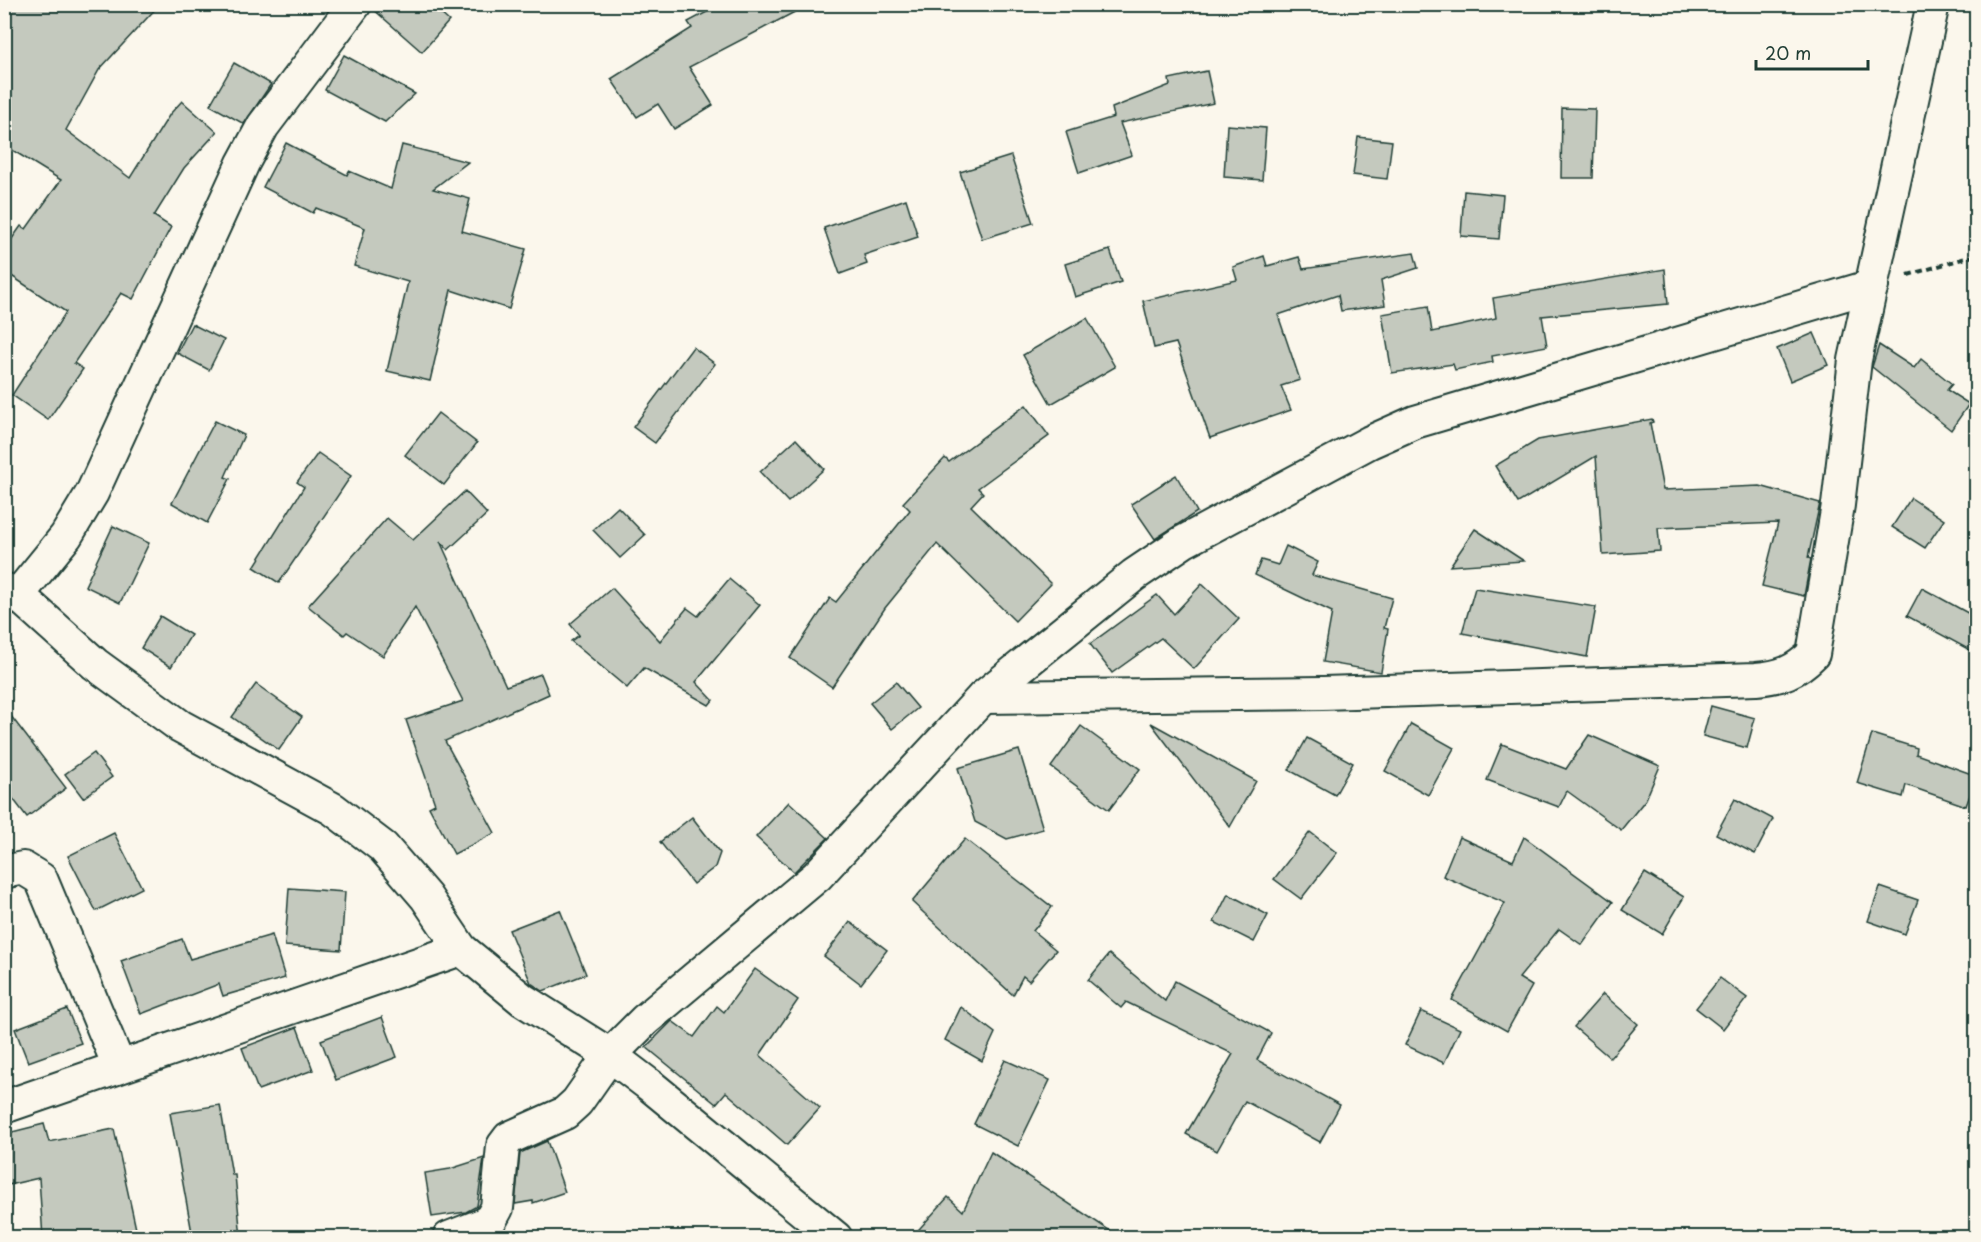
<svg xmlns="http://www.w3.org/2000/svg" width="1981" height="1242" viewBox="0 0 1981 1242" font-family="'Playpen Sans',sans-serif">
<style>
.building{fill:#c4c9be;stroke:#1f3d34;stroke-width:1.5}
.lines{fill:none;stroke-linecap:round;stroke-linejoin:round}
.minor-casing{stroke:#1f3d34;stroke-width:36}
.path{stroke:#1f3d34;stroke-width:4;stroke-dasharray:6 4.5;stroke-linecap:butt}
.minor{stroke:#fbf7ec;stroke-width:32}
</style>
<rect width="100%" height="100%" fill="#fbf7ec"/>
<filter id="ink" filterUnits="userSpaceOnUse"><feTurbulence type="fractalNoise" baseFrequency=".0167" numOctaves="2"/><feDisplacementMap in="SourceGraphic" scale="12" xChannelSelector="R" yChannelSelector="G"/><feConvolveMatrix kernelMatrix="1 2 1 2 8 2 1 2 1" color-interpolation-filters="sRGB"/></filter>
<g filter="url(#ink)">
<g class="building">
<polygon points="4,4 160,4 99,70 66,130 130,178 170,114 182,101 217,132 184,168 154,216 171,227 133,299 121,293 74,363 83,369 48,420 12,395 66,312 4,271 4,250 21,226 26,229 61,180 4,145"/>
<polygon points="373,4 430,4 449,21 422,52 372,8"/>
<polygon points="722,4 810,4 689,67 713,105 674,129 658,104 637,117 611,79 692,28 688,22"/>
<polygon points="344,55 415,94 385,122 325,90"/>
<polygon points="234,63 271,84 244,124 210,105"/>
<polygon points="1207,71 1214,103 1120,123 1132,155 1079,173 1066,132 1114,117 1112,108 1170,85 1169,79"/>
<polygon points="1562,108 1595,109 1593,178 1561,178"/>
<polygon points="1227,125 1266,128 1262,180 1224,177"/>
<polygon points="1358,137 1392,141 1387,179 1353,175"/>
<polygon points="286,143 347,175 349,171 391,189 402,145 468,162 433,189 470,199 462,231 526,249 509,309 451,290 430,381 387,371 408,282 354,266 365,228 316,208 313,213 263,187"/>
<polygon points="1011,156 1033,223 982,239 960,172"/>
<polygon points="1464,191 1503,195 1499,239 1461,236"/>
<polygon points="906,199 918,237 864,255 867,264 840,274 824,228"/>
<polygon points="1110,250 1121,282 1075,297 1065,264"/>
<polygon points="1414,253 1418,268 1381,280 1385,305 1341,311 1338,295 1278,315 1300,380 1281,386 1291,410 1210,438 1176,343 1154,348 1143,301 1237,280 1233,267 1264,256 1267,266 1299,257 1303,269"/>
<polygon points="1665,269 1668,304 1542,316 1547,346 1492,356 1493,362 1455,370 1453,364 1392,373 1382,314 1428,306 1432,332 1496,318 1493,298"/>
<polygon points="1087,318 1115,367 1051,404 1023,355"/>
<polygon points="192,324 224,340 209,370 177,353"/>
<polygon points="1814,333 1828,365 1790,381 1777,349"/>
<polygon points="1879,345 1914,368 1921,359 1952,384 1947,390 1969,404 1951,430 1872,367"/>
<polygon points="693,347 715,364 655,443 633,427"/>
<polygon points="1026,405 1049,436 978,488 983,493 971,506 1051,584 1015,621 937,544 885,608 832,687 790,658 830,598 836,602 910,510 903,503 945,458 949,462"/>
<polygon points="438,413 477,443 444,485 405,455"/>
<polygon points="1652,419 1653,422 1650,423 1663,490 1760,486 1820,503 1808,558 1811,559 1804,596 1762,586 1778,523 1658,528 1660,551 1603,555 1596,456 1518,503 1495,466 1538,440"/>
<polygon points="215,421 244,435 225,477 230,479 207,523 172,503"/>
<polygon points="796,439 824,469 788,502 760,472"/>
<polygon points="318,453 351,476 279,583 254,567 304,487 297,482"/>
<polygon points="1176,475 1197,512 1155,539 1131,504"/>
<polygon points="465,491 487,514 448,550 440,541 506,686 541,674 549,694 445,741 495,833 454,854 429,807 435,804 406,720 463,701 415,607 383,656 347,632 344,635 308,606 387,518 413,540"/>
<polygon points="1911,498 1944,520 1925,548 1892,527"/>
<polygon points="618,507 645,535 620,558 593,530"/>
<polygon points="113,526 149,543 120,603 85,586"/>
<polygon points="1475,529 1524,561 1450,566"/>
<polygon points="1286,546 1318,562 1312,575 1392,598 1384,628 1388,629 1381,672 1323,662 1332,612 1255,575 1261,560 1278,565"/>
<polygon points="729,579 760,605 696,682 713,700 709,705 644,668 627,688 571,641 579,635 570,624 612,588 660,641 687,608 698,616"/>
<polygon points="1202,584 1239,619 1194,669 1161,638 1112,673 1090,644 1157,595 1174,614"/>
<polygon points="1475,588 1596,607 1587,657 1462,633"/>
<polygon points="1922,588 1977,618 1977,654 1907,616"/>
<polygon points="160,616 191,635 171,667 141,648"/>
<polygon points="896,682 918,708 892,729 870,703"/>
<polygon points="256,684 302,717 279,750 232,717"/>
<polygon points="1711,706 1755,718 1747,748 1703,736"/>
<polygon points="4,707 66,788 27,817 4,787"/>
<polygon points="1151,723 1256,781 1230,827"/>
<polygon points="1411,724 1454,748 1428,795 1385,771"/>
<polygon points="1081,726 1140,769 1109,810 1051,767"/>
<polygon points="1872,734 1917,748 1916,754 1977,776 1966,806 1906,785 1903,797 1857,783"/>
<polygon points="1589,735 1660,766 1646,799 1621,830 1567,791 1559,807 1487,780 1502,744 1566,769"/>
<polygon points="1307,738 1353,763 1335,795 1289,770"/>
<polygon points="1019,750 1043,829 1007,839 975,822 958,768"/>
<polygon points="94,753 112,777 83,798 65,774"/>
<polygon points="1735,799 1773,819 1755,854 1716,834"/>
<polygon points="789,802 828,838 794,872 756,837"/>
<polygon points="692,817 720,853 715,867 693,884 660,842"/>
<polygon points="1310,832 1337,853 1301,899 1274,879"/>
<polygon points="114,833 142,888 96,911 68,856"/>
<polygon points="1459,837 1513,861 1524,837 1613,902 1582,945 1559,929 1519,978 1532,986 1507,1031 1452,1000 1505,903 1443,876"/>
<polygon points="965,839 1052,907 1033,931 1056,950 1029,981 1023,976 1013,995 912,902"/>
<polygon points="1645,873 1684,897 1662,934 1622,910"/>
<polygon points="1880,887 1918,900 1905,934 1868,921"/>
<polygon points="289,888 345,892 341,950 285,946"/>
<polygon points="1228,894 1268,915 1254,942 1214,922"/>
<polygon points="560,910 586,974 543,991 531,983 509,930"/>
<polygon points="850,922 887,950 861,984 824,956"/>
<polygon points="272,935 285,978 223,996 219,984 141,1014 121,961 182,939 190,959"/>
<polygon points="1109,954 1165,1001 1175,981 1271,1033 1257,1060 1340,1105 1320,1142 1245,1101 1217,1151 1186,1134 1233,1054 1126,1002 1121,1008 1088,980"/>
<polygon points="755,969 798,1000 760,1055 820,1108 787,1145 726,1092 716,1104 646,1047 672,1021 694,1037 717,1006 724,1012"/>
<polygon points="1720,978 1747,998 1723,1029 1696,1008"/>
<polygon points="1603,994 1638,1024 1610,1058 1574,1027"/>
<polygon points="961,1007 995,1033 982,1061 945,1040"/>
<polygon points="67,1009 81,1043 28,1062 15,1029"/>
<polygon points="1421,1011 1460,1029 1444,1063 1405,1045"/>
<polygon points="382,1017 397,1057 336,1080 321,1040"/>
<polygon points="297,1027 313,1070 258,1090 242,1048"/>
<polygon points="1005,1060 1050,1080 1018,1146 974,1124"/>
<polygon points="220,1105 232,1175 235,1175 241,1238 193,1238 170,1113"/>
<polygon points="44,1124 49,1142 114,1129 138,1238 43,1238 39,1178 4,1186 4,1134"/>
<polygon points="547,1141 565,1192 533,1203 533,1201 515,1204 520,1153"/>
<polygon points="991,1152 1121,1238 911,1238 948,1197 963,1211"/>
<polygon points="484,1158 477,1206 466,1212 432,1217 425,1173 450,1169"/>
</g>
<g class="lines">
<g class="minor-casing">
<g id="minor">
<polyline points="4,589 18,595 95,664 180,726 333,809 383,847 426,897 461,949 523,1000 610,1055 652,1087 836,1238"/>
<polyline points="18,595 66,536 92,493 243,163 263,126 355,4"/>
<path d="M 983,697 L 1323,693 L 1756,679 C 1781,677 1795,672 1813,654 L 1838,505 L 1855,360 L 1933,4"/>
<polyline points="4,872 23,868 41,879 119,1066"/>
<polyline points="4,1107 461,949"/>
<polyline points="449,1238 482,1225 491,1219 497,1208 503,1146 509,1138 565,1113 577,1102 610,1055 645,1020 817,876 983,697 1134,575 1183,542 1370,442 1415,422 1872,286"/>
</g>
</g>
<polyline class="path" points="1908,275 1976,255"/>
<use href="#minor" class="minor"/>
</g>
</g>
<rect width="1981" height="1242" fill="none" stroke="#fbf7ec" stroke-width="24"/>
<rect x="12" y="12" width="1957" height="1218" fill="none" stroke="#1f3d34" stroke-width="2" filter="url(#ink)"/>
<path d="M1756 60v9h112v-9" fill="none" stroke="#1f3d34" stroke-width="3"/>
<text x="1765" y="60" font-size="18" fill="#1f3d34" stroke="#fbf7ec" stroke-width="4.5" paint-order="stroke">20 m</text>
</svg>
